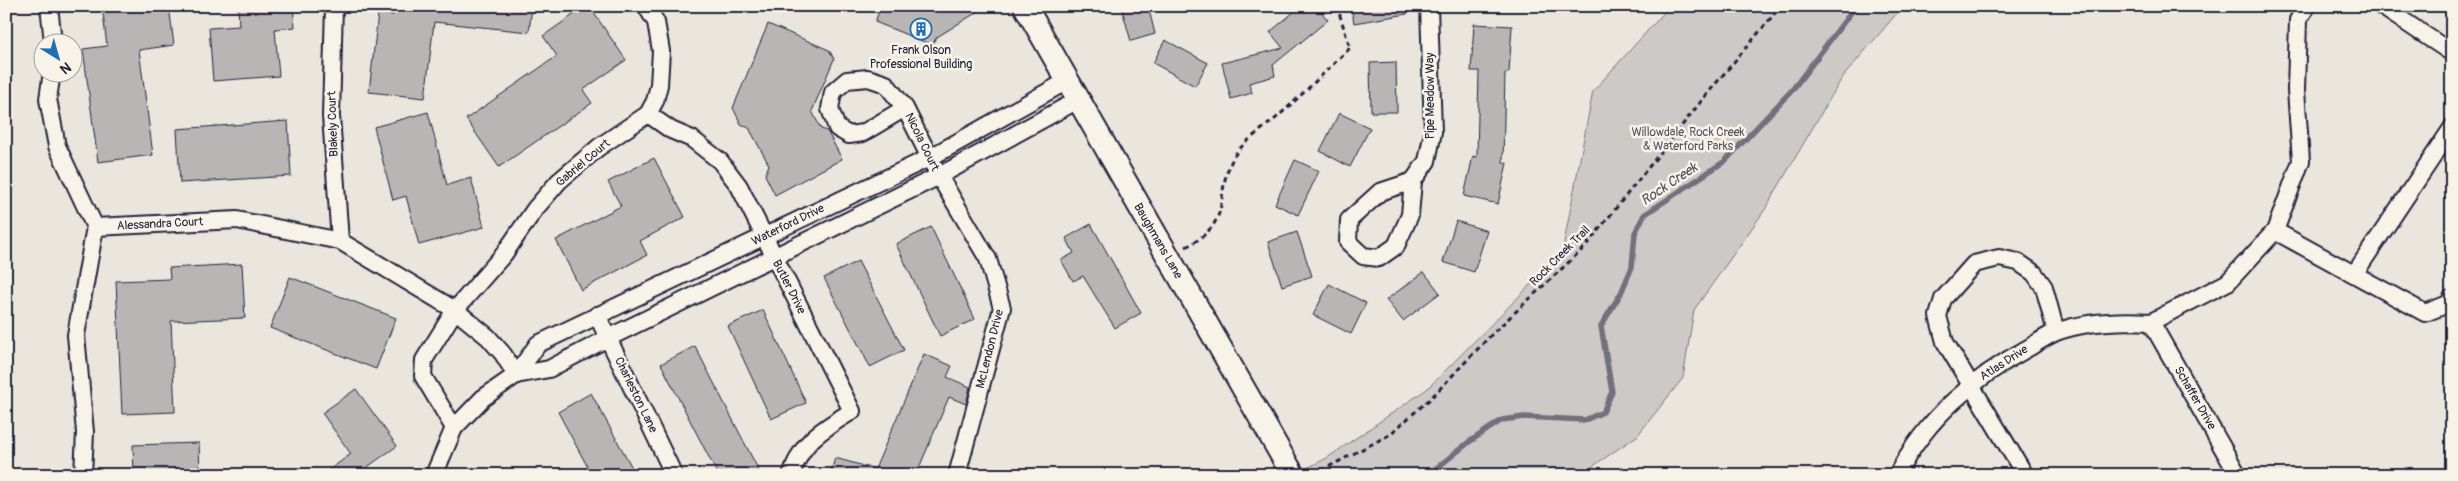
<svg xmlns="http://www.w3.org/2000/svg" width="2458" height="481" viewBox="0 0 2458 481" font-family="Pangolin,sans-serif">
<style>
.green{fill:#cdc9c6;stroke:#787680}
.lines{fill:none;stroke-linecap:round;stroke-linejoin:round}
.stream{stroke:#716f7b;stroke-width:5.5}
.building{fill:#b8b6b5;stroke:#22223b}
.service-casing{stroke:#22223b;stroke-width:11}
.minor-casing{stroke:#22223b;stroke-width:20}
.secondary-casing{stroke:#22223b;stroke-width:26}
.path{stroke:#22223b;stroke-width:3;stroke-dasharray:5 4;stroke-linecap:butt}
.service{stroke:#f7f3e8;stroke-width:8}
.minor{stroke:#f7f3e8;stroke-width:16}
.secondary{stroke:#f7f3e8;stroke-width:22}
.labels{text-anchor:middle;dominant-baseline:central;stroke-width:5;stroke-linejoin:round;paint-order:stroke}
.poi-label{font-size:12px;fill:#22223b;stroke:#f7f3e8}
.street-label{font-size:12px;fill:#22223b;stroke:#f7f3e8}
.park-label{font-size:12px;fill:#555465;stroke:#f7f3e8}
.water-label{font-size:14px;font-style:italic;fill:#504f60;stroke:#f7f3e8}
</style>
<rect width="100%" height="100%" fill="#eae6de"/>
<filter id="ink" filterUnits="userSpaceOnUse"><feTurbulence type="fractalNoise" baseFrequency=".02" numOctaves="2"/><feDisplacementMap in="SourceGraphic" scale="10" xChannelSelector="R" yChannelSelector="G"/><feConvolveMatrix kernelMatrix="1 2 1 2 8 2 1 2 1" color-interpolation-filters="sRGB"/></filter>
<g filter="url(#ink)">
<polygon class="green" points="1670,6 1903,6 1842,78 1764,211 1694,310 1683,378 1637,436 1580,475 1293,475 1327,458 1427,389 1562,253 1593,91"/>
<g class="lines">
<polyline class="stream" points="1428,475 1469,442 1502,420 1524,417 1585,420 1603,412 1612,392 1601,326 1621,293 1632,267 1635,233 1644,215 1725,161 1793,89 1856,6"/>
</g>
<g class="building">
<polygon points="102,6 169,6 174,45 139,50 153,155 98,162 83,49 107,46"/>
<polygon points="238,6 293,6 295,27 275,29 279,76 213,81 209,28 239,26"/>
<polygon points="394,6 532,6 529,32 434,22 425,98 369,92 378,14 393,15"/>
<polygon points="586,6 589,6 626,60 583,90 592,103 499,167 466,119 557,56 543,36"/>
<polygon points="881,6 987,6 937,37 932,45 875,22"/>
<polygon points="1121,6 1148,6 1155,34 1131,41"/>
<polygon points="1301,6 1316,6 1328,20 1273,65 1275,76 1249,83 1252,93 1231,99 1222,63 1283,48 1270,32"/>
<polygon points="1351,6 1407,6 1407,14 1354,23"/>
<polygon points="768,24 829,50 834,59 812,111 821,129 827,131 842,159 775,195 765,175 769,165 749,128 741,124 733,108"/>
<polygon points="1474,24 1512,26 1509,73 1505,73 1503,162 1507,163 1498,204 1464,196 1473,156 1477,157 1479,71 1471,71"/>
<polygon points="1165,40 1208,63 1195,86 1153,63"/>
<polygon points="1396,62 1397,112 1371,112 1370,63"/>
<polygon points="428,112 447,185 471,178 484,227 419,245 406,196 393,200 374,127"/>
<polygon points="1339,113 1370,128 1350,167 1320,151"/>
<polygon points="288,121 291,176 180,183 177,129"/>
<polygon points="654,158 685,217 640,241 647,255 581,290 556,240 621,206 608,182"/>
<polygon points="1295,160 1319,171 1298,215 1275,204"/>
<polygon points="1456,221 1487,231 1474,272 1443,262"/>
<polygon points="1091,224 1141,313 1115,328 1083,276 1073,281 1061,260 1074,253 1066,238"/>
<polygon points="931,227 975,319 940,336 896,244"/>
<polygon points="1297,232 1312,276 1282,286 1268,242"/>
<polygon points="858,261 904,350 870,367 824,278"/>
<polygon points="242,264 245,318 171,321 175,412 122,414 116,281 170,279 169,268"/>
<polygon points="1424,272 1440,293 1403,321 1386,300"/>
<polygon points="290,277 396,318 376,369 270,328"/>
<polygon points="1329,284 1366,303 1351,334 1313,315"/>
<polygon points="763,310 806,403 771,419 728,326"/>
<polygon points="695,346 761,475 718,475 661,364"/>
<polygon points="924,354 952,366 947,377 970,387 966,404 949,397 916,475 830,475 835,458 875,469"/>
<polygon points="356,389 397,446 356,475 322,475 351,454 322,413"/>
<polygon points="591,393 636,475 592,475 558,412"/>
<polygon points="199,443 200,475 134,475 133,445"/>
</g>
<g class="lines">
<g class="service-casing">
<polyline id="service" points="1212,6 1231,6"/>
</g>
<g class="minor-casing">
<g id="minor">
<polyline points="49,6 53,42"/>
<polyline points="334,6 331,116 340,241"/>
<polyline points="2381,6 2452,53"/>
<polyline points="52,72 48,99 57,146 95,227"/>
<polyline points="905,108 863,133 849,135 837,128 830,109 833,92 847,80 868,78 886,84 905,108 939,176 988,259 1002,308 957,475"/>
<path d="M 648,114 L 671,130 L 692,139 L 720,161 L 739,186 L 852,411 C 822,430 803,439 791,475"/>
<polyline points="1413,181 1380,192 1349,220 1348,242 1363,256 1379,258 1396,246 1410,215 1413,181 1427,161 1433,132 1429,6"/>
<polyline points="2275,231 2425,313 2448,304 2452,298"/>
<polyline points="2355,273 2452,128"/>
<polyline points="597,315 674,475"/>
<polyline points="2151,322 2228,282 2275,231 2301,161 2296,90 2298,20 2307,6"/>
<polyline points="2151,322 2238,475"/>
<polyline points="516,375 549,369 608,338 939,176 1078,100"/>
<polyline points="454,428 423,376 424,360 455,310 504,254 535,209 559,181 599,147 648,114 655,101 659,85 661,51 656,22 646,6"/>
<polyline points="83,475 85,432 76,335 95,227 237,220 340,241 455,310 488,337 503,354 516,375"/>
<polyline points="434,475 454,428 483,398 516,375 538,344 931,157 1067,81"/>
<path d="M 1897,475 C 1925,419 1976,376 2030,347 C 2038,342 2047,336 2056,332 C 2087,321 2119,320 2151,322"/>
<polyline points="2025,475 1945,342 1938,316 1943,299 1974,264 1999,258 2018,262 2034,273 2044,287 2056,332"/>
</g>
</g>
<g class="secondary-casing">
<polyline id="secondary" points="1025,6 1293,475"/>
</g>
<g class="path">
<path d="M 1186,247 C 1238,219 1211,194 1235,155 C 1242,143 1264,128 1275,119 C 1301,96 1325,72 1350,48 L 1337,6"/>
<polyline points="1313,475 1389,435 1430,399 1494,332 1585,247 1707,94 1781,6"/>
</g>
<use href="#service" class="service"/>
<use href="#minor" class="minor"/>
<use href="#secondary" class="secondary"/>
</g>
</g>
<defs>
<g id="building-ring" transform="scale(1.125)"><circle r="9.5" fill="#f7f3e8" stroke="#1f6fb2" stroke-width="1.5"/><path d="M-4-6H4V6H1V3H-1V6H-4ZM-2.5-4.3h1.7v1.8h-1.7ZM.8-4.3h1.7v1.8H.8ZM-2.5-1h1.7V.8h-1.7ZM.8-1h1.7V.8H.8Z" fill="#1f6fb2"/></g>
</defs>
<g fill-rule="evenodd">
<use href="#building-ring" x="921" y="29"/>
</g>
<g class="labels">
<g class="poi-label">
<text x="921" y="50">Frank Olson<tspan x="921" dy="14">Professional Building</tspan></text>
</g>
<g class="street-label">
<text transform="translate(1430 96) rotate(-90)">Pipe Meadow Way</text>
<text transform="translate(333 124) rotate(-92)">Blakely Court</text>
<text transform="translate(922 142) rotate(64)">Nicola Court</text>
<text transform="translate(583 163) rotate(-40)">Gabriel Court</text>
<text transform="translate(160 224) rotate(-3)">Alessandra Court</text>
<text transform="translate(788 225) rotate(-26)">Waterford Drive</text>
<text transform="translate(1158 241) rotate(60)">Baughmans Lane</text>
<text transform="translate(1560 256) rotate(-45)">Rock Creek Trail</text>
<text transform="translate(789 287) rotate(63)">Butler Drive</text>
<text transform="translate(990 349) rotate(-76)">McLendon Drive</text>
<text transform="translate(2004 363) rotate(-33)">Atlas Drive</text>
<text transform="translate(636 395) rotate(64)">Charleston Lane</text>
<text transform="translate(2195 398) rotate(60)">Schaffer Drive</text>
</g>
<g class="park-label">
<text x="1688" y="132">Willowdale, Rock Creek<tspan x="1688" dy="14">&amp; Waterford Parks</tspan></text>
</g>
<g class="water-label">
<text transform="translate(1669 184) rotate(-34)">Rock Creek</text>
</g>
</g>
<rect width="2458" height="481" fill="none" stroke="#f7f3e8" stroke-width="25"/>
<rect x="12" y="12" width="2433" height="456" fill="none" stroke="#22223b" stroke-width="2" filter="url(#ink)"/>
<g transform="translate(58 58) rotate(143)"><circle r="24" fill="#f7f3e8" stroke="#a29fa3"/>
<path d="M0-4L9 19L0 12L-9 19Z" fill="#1f6fb2"/>
<text y="-8" font-size="14" font-weight="bold" text-anchor="middle" fill="#22223b">N</text>
</g>
</svg>
